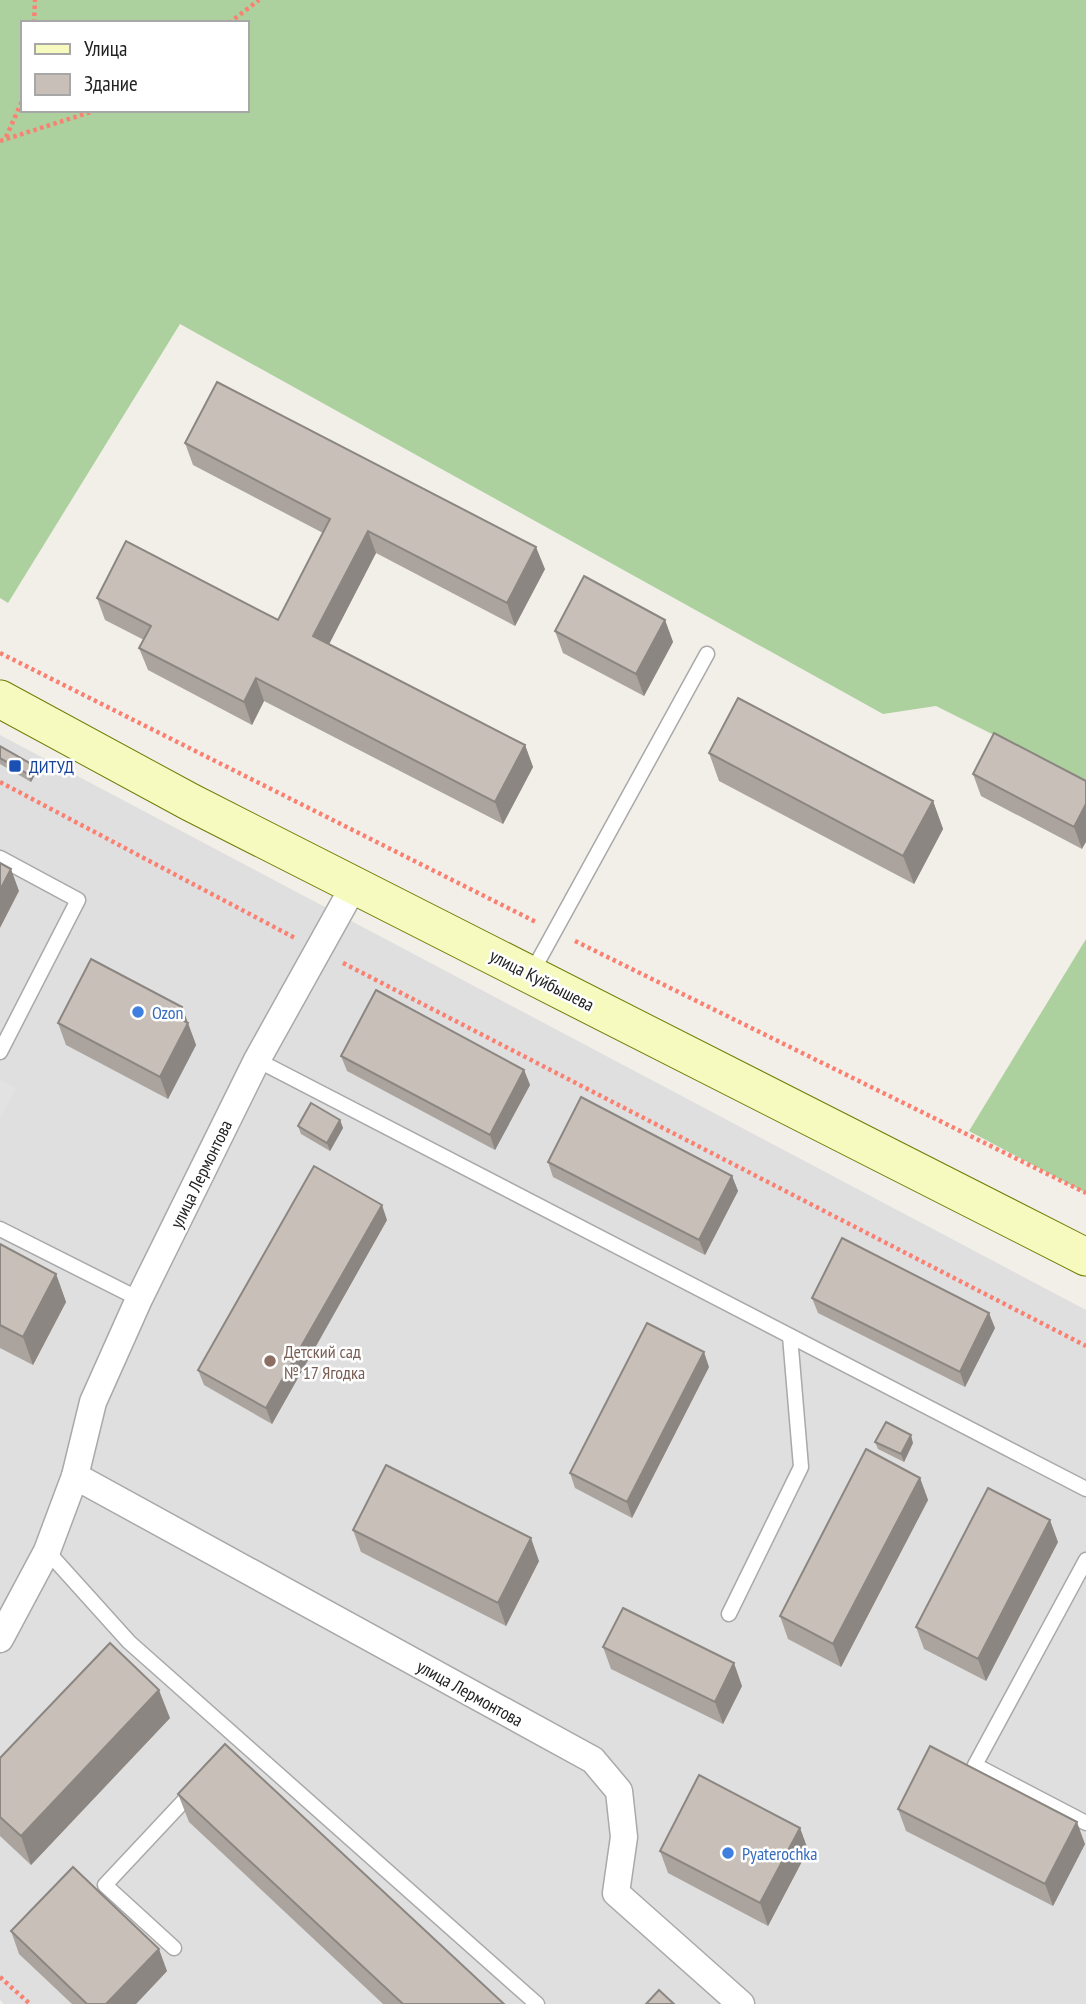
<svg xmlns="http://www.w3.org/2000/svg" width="1086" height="2004" viewBox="0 0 1086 2004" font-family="'PT Sans Narrow',sans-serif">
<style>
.residential{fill:#e0dfdf}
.forest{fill:#add19e;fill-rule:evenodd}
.parking{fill:#e2e2e2}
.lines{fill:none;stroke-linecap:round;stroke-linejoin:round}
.lane-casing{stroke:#a9a9a9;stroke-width:17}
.street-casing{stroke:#a9a9a9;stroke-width:29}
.secondary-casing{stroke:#707d05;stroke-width:39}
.path{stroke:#fa8072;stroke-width:4.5;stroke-dasharray:3.5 3.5;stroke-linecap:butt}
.lane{stroke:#fff;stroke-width:14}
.street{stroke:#fff;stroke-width:26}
.secondary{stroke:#f7fabf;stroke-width:37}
.wall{fill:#aba49e}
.shaded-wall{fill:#8b8681}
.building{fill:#c7bfb8;stroke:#8b8681;stroke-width:2}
.transit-dot{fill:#1a4fb4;stroke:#fff;stroke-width:2.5}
.shop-dot{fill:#3f7fe0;stroke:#fff;stroke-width:2.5}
.education-dot{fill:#8d6e63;stroke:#fff;stroke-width:2.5}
.labels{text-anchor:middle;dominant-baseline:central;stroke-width:5;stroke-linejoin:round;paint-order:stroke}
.transit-label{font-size:18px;fill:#164399;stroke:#fff;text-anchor:start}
.street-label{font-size:18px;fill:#222;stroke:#fff}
.shop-label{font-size:18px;fill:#366cbe;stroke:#fff;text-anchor:start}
.education-label{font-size:18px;fill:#785e54;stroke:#fff;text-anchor:start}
</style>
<rect width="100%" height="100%" fill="#f2efe9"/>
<polygon class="residential" points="0,735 1086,1310 1086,2004 4,2004 0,2000"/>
<g class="forest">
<path d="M 0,0 L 1086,0 L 1086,781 L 936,706 L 883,714 L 180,324 L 8,603 L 0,598 ZM 23,23 L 247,23 L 247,110 L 23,110 Z"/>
<polygon points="1086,939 1086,1193 969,1131"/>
</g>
<polygon class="parking" points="0,1080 16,1088 0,1119"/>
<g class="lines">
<g class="lane-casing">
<g id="lane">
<polyline points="0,858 78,900 0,1052"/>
<polyline points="531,974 707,654"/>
<polyline points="257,1060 1086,1489"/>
<polyline points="0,1229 139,1299"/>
<polyline points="47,1551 129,1642 537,2004"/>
<polyline points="1086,1560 975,1765 1086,1823"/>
<polyline points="729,1614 801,1467 790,1336"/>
<polyline points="174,1948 105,1885 194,1790"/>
</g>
</g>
<g class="street-casing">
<g id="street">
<polyline points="75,1476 593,1760 619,1791 624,1837 616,1893 741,2004"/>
<polyline points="0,1639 47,1551 75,1476 93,1402 139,1299 257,1060 355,884"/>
</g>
</g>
<g class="secondary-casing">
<polyline id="secondary" points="0,699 190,802 1086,1257"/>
</g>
<g class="path">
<polyline points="34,23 35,0"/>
<polyline points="229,23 259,0"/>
<polyline points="6,137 23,99"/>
<polyline points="0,141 97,110"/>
<polyline points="0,653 536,922"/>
<polyline points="0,782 295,938"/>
<polyline points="575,941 1086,1193"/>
<polyline points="343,963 1086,1346"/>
<polyline points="0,1977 30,2004"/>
</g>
<use href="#lane" class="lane"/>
<use href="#street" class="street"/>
<use href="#secondary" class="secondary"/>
</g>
<g class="wall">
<polygon points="185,443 545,569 515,626 376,553 329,644 525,745 533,767 503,824 264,701 252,725 148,670 139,648 144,640 105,620 97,598 278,620 323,533 193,465"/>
<polygon points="665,620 673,642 644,696 563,653 555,631"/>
<polygon points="0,746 36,773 31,782 0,764"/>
<polygon points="709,753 933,801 943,829 914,884 719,781"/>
<polygon points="973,774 1086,781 1082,849 981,796"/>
<polygon points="182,1007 196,1045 168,1099 66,1045 58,1023"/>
<polygon points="341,1056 524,1070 530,1085 495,1150 347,1071"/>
<polygon points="340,1120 343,1128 330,1151 301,1134 298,1126"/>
<polygon points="548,1162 732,1176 738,1191 705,1255 553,1177"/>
<polygon points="387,1220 272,1424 204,1385 198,1370"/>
<polygon points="0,1244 56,1274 66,1302 33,1365 0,1348"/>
<polygon points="812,1298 995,1328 965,1387 818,1313"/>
<polygon points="709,1367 632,1518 575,1488 570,1473"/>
<polygon points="875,1442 913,1443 904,1462 878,1449"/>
<polygon points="920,1478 928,1500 841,1667 788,1639 780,1616"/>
<polygon points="353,1530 539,1561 506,1626 361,1552"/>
<polygon points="1058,1542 986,1681 924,1649 916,1627"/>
<polygon points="603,1647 742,1686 723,1724 611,1669"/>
<polygon points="170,1718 31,1865 0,1836 0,1758"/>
<polygon points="178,1794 504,2004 383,2004 189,1822"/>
<polygon points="898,1809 1085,1844 1053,1906 906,1831"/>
<polygon points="800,1828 808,1850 768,1926 668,1873 660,1851"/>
<polygon points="11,1931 167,1971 136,2004 72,2004 19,1954"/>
</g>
<g class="shaded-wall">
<polygon points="368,531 376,553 322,658 313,636"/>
<polygon points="536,547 545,569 515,626 507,603"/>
<polygon points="665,620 673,642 644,696 636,674"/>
<polygon points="256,678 264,701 252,725 244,702"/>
<polygon points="525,745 533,767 503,824 495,802"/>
<polygon points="33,765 36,773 31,782 28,774"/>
<polygon points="933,801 943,829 914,884 903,856"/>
<polygon points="1086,804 1086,842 1082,849 1074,827"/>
<polygon points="11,869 19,891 0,928 0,890"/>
<polygon points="182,1007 196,1045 168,1099 160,1077 177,1017"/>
<polygon points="524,1070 530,1085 495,1150 490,1135"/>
<polygon points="340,1120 343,1128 330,1151 327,1143"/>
<polygon points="732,1176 738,1191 705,1255 699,1240"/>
<polygon points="382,1205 387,1220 272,1424 266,1408"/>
<polygon points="56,1274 66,1302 33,1365 23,1337"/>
<polygon points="989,1313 995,1328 965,1387 960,1372"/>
<polygon points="704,1352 709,1367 632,1518 627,1502"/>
<polygon points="911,1435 913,1443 904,1462 901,1454"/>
<polygon points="920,1478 928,1500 841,1667 833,1644"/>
<polygon points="1050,1520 1058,1542 986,1681 978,1659"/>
<polygon points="531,1538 539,1561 506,1626 498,1603"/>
<polygon points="734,1663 742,1686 723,1724 715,1702"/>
<polygon points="159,1690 170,1718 31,1865 21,1836"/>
<polygon points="1077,1822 1085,1844 1053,1906 1045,1884"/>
<polygon points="800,1828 808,1850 768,1926 760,1903"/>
<polygon points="159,1949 167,1971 136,2004 106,2004"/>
</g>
<g class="building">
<polygon points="217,382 536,547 507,603 368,531 313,636 525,745 495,802 256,678 244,702 139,648 151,626 97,598 126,541 278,620 330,519 185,443"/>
<polygon points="584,576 665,620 636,674 555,631"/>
<polygon points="738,698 933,801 903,856 709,753"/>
<polygon points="994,733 1086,781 1086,804 1074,827 973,774"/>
<polygon points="0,746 33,765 28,774 0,758"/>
<polygon points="0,863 11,869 0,890"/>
<polygon points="91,959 182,1007 177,1017 188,1023 160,1077 58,1023"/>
<polygon points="376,990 524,1070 490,1135 341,1056"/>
<polygon points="581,1097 732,1176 699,1240 548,1162"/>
<polygon points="311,1103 340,1120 327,1143 298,1126"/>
<polygon points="314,1166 382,1205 266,1408 198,1370"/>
<polygon points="842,1238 989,1313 960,1372 812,1298"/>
<polygon points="0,1244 56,1274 23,1337 0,1325"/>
<polygon points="647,1323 704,1352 627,1502 570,1473"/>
<polygon points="886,1422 911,1435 901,1454 875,1442"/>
<polygon points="866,1449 920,1478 833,1644 780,1616"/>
<polygon points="386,1465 531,1538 498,1603 353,1530"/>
<polygon points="988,1488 1050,1520 978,1659 916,1627"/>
<polygon points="623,1608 734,1663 715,1702 603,1647"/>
<polygon points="110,1643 159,1690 21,1836 0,1817 0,1758"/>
<polygon points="225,1744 504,2004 403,2004 178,1794"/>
<polygon points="930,1746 1077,1822 1045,1884 898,1809"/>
<polygon points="699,1775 800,1828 760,1903 660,1851"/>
<polygon points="73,1867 159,1949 106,2004 87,2004 11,1931"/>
<polygon points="659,1990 674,2004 646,2004"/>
</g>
<rect class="transit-dot" x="8" y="759" width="14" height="14" rx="3.5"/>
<g class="shop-dot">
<circle cx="138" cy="1012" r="7"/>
<circle cx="728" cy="1853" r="7"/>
</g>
<circle class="education-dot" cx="270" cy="1361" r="7"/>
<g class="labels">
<g class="transit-label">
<text x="29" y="766">ДИТУД</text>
</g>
<g class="street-label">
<text transform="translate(542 980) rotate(27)">улица Куйбышева</text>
<text transform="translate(201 1174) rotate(-64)">улица Лермонтова</text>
<text transform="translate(470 1693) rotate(29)">улица Лермонтова</text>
</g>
<g class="shop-label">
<text x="152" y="1012">Ozon</text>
<text x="742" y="1853">Pyaterochka</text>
</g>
<g class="education-label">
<text x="284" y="1351">Детский сад<tspan x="284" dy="21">№ 17 Ягодка</tspan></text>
</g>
</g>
<rect x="21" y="21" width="228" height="91" fill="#ffffff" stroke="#a7a7a7" stroke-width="2"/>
<rect x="35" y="44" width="35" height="10" fill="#f7fabf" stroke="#a7a7a7" stroke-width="2"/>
<text x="84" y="56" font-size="21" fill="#222222">Улица</text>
<rect x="35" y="74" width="35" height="21" fill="#c7bfb8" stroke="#a7a7a7" stroke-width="2"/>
<text x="84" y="91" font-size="21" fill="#222222">Здание</text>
</svg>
